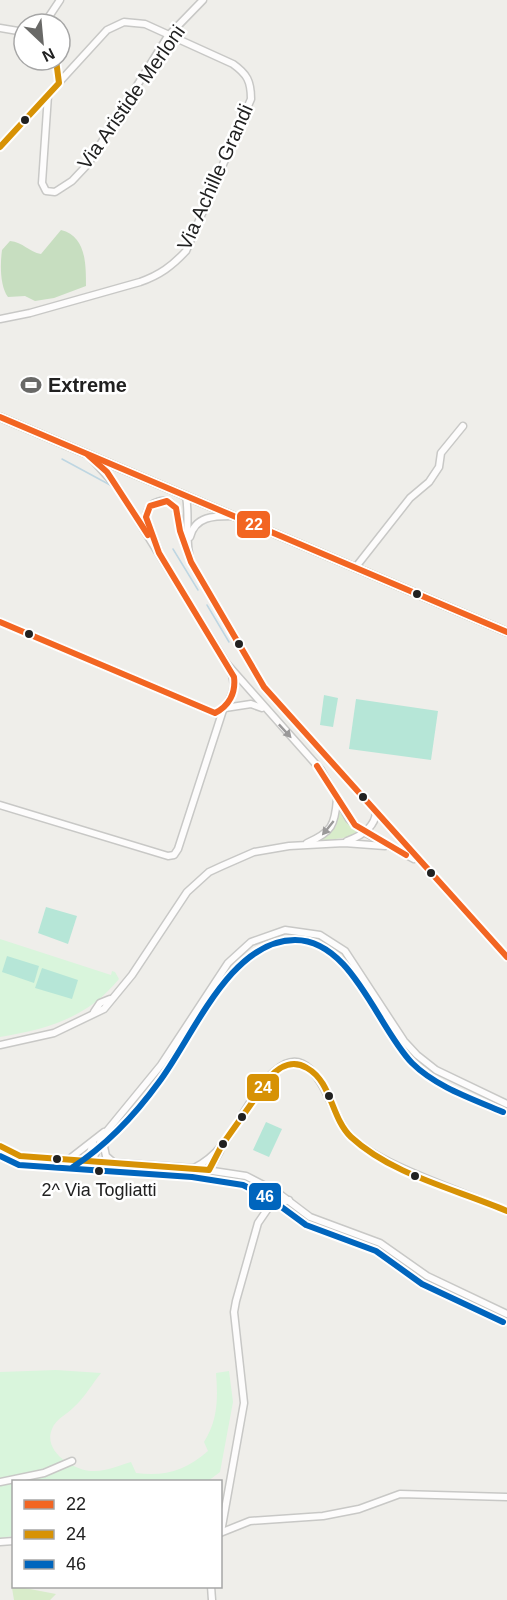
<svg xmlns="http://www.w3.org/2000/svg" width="507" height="1600" viewBox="0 0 507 1600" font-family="Helvetica,sans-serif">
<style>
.grass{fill:#d8ecca}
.forest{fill:#c7dec0}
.park{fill:#d9f5dc}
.pitch{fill:#b6e6d7}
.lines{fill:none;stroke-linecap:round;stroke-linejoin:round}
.stream{stroke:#bed6e2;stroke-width:1.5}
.minor-casing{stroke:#c8c8c6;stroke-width:9}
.major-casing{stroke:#a69f86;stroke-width:10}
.minor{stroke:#fdfcfc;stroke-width:6}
.major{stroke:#f2eee6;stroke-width:8}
.bus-1-casing{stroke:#fff;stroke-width:10}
.bus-2-casing{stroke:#fff;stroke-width:10}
.bus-3-casing{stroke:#fff;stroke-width:10}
.bus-1{stroke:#f26522;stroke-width:6}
.bus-2{stroke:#d79205;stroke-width:6}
.bus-3{stroke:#0065bd;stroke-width:6}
.oneway{fill:#9a9999}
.bus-dot{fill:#212121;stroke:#fff;stroke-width:2}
.labels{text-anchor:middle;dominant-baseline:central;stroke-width:5;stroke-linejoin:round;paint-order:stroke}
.bus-label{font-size:18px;fill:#212121;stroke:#fff}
.street-label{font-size:20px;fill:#212121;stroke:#fff}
.poi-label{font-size:20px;font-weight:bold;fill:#212121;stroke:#fff;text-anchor:start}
.line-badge{stroke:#fff;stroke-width:2}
.badge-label{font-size:16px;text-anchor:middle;font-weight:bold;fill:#fff}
</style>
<rect width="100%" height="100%" fill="#efeeea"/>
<g class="grass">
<polygon points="339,812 358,833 349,837 321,841 336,826"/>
<polygon points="11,1582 14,1586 56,1594 50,1600 14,1600"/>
</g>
<path class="forest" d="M 61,230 C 86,236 86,264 86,286 L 54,298 L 35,301 L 25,296 L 8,297 C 0,286 0,265 2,250 L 10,241 C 23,242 29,252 41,254 Z"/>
<g class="park">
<path d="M 0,939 L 111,975 L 112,971 L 115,972 L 119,979 C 87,1018 48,1029 0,1037 Z"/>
<path d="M 56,1370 L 101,1373 C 92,1384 85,1397 75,1406 C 68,1414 56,1418 52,1429 C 42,1452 76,1472 95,1471 C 107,1471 120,1465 131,1462 L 136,1473 C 165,1477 186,1470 208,1451 L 204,1442 C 218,1420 218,1398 216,1373 L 229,1371 L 233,1402 L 220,1472 L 208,1481 L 14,1482 L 13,1536 L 0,1538 L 0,1372 Z"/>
</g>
<g class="pitch">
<polygon points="324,695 338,698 333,727 320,725"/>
<polygon points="356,699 438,711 431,760 349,749"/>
<polygon points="46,907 77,916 68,944 38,933"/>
<polygon points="7,956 39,966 34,983 2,972"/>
<polygon points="42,968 78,980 72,999 35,988"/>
<polygon points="266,1122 282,1129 269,1157 253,1150"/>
</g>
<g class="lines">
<g class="stream">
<polyline points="62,459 112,486"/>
<polyline points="173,549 198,590"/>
<polyline points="207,605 229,642"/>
</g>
<g class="minor-casing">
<g id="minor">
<polyline points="44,24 60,0"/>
<polyline points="0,28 24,32"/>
<polyline points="56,60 59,83"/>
<polyline points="48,95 42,183 46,191 55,192 72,181 88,164 168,36 203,0"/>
<path d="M 0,147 L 107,30 L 124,22 L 145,24 L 233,64 C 247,74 251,81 251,99 L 186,251 C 172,266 160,275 140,282 L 30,313 L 0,319"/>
<polyline points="90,457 118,488 227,664 321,770 349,819 364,832 414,859"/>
<path d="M 186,496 C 190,519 184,540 191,562 L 264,687 L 507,957"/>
<path d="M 190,537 C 195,516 214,516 232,516"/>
<path d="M 158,549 L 146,517 C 147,510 150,504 157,502 C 181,494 179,529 184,543"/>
<polyline points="355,568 410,498 429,482 439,467 441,453 463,426"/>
<polyline points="0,622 215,713 223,710"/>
<polyline points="225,708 251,704 262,708"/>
<path d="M 0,805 L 168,856 L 174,855 L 178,849 L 223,710 C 232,697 238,686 230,670"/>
<path d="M 347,841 C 361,836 375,828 376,812"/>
<path d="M 307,843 C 332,832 335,825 337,799"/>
<polyline points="94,1012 100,1003 110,999"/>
<polyline points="0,1045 54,1033 104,1009 132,975 187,892 209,872 222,866 254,852 289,846 344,843 385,846"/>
<polyline points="103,1142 106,1156 114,1163"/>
<polyline points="0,1146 20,1156 193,1168 246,1176 277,1192 310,1217 380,1243 427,1276 507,1314"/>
<polyline points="68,1160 104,1132"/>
<polyline points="92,1162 102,1137 161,1065 228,963 251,942 285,930 320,935 345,951 404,1041 417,1055 436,1070 507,1104"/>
<polyline points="92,1162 89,1156 93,1143"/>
<path d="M 194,1168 C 234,1149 244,1098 275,1071 C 315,1035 331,1115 348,1134 C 376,1165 465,1192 507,1211"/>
<polyline points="209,1170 220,1151"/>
<polyline points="0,1482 44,1473 72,1461"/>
<polyline points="221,1532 244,1403 234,1312 236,1301 258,1223 269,1207 289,1200"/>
<polyline points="220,1533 250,1521 323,1516 359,1509 400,1494 507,1497"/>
<polyline points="0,1542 14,1541"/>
<polyline points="211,1586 212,1600"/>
</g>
</g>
<g class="major-casing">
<polyline id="major" points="0,417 507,632"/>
</g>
<use href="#minor" class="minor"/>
<use href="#major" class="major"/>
<g class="bus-1-casing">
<g id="bus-1">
<polyline points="0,417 507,632"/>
<polyline points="88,455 107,472 148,535"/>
<path d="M 0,622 L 215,713 C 229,706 236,693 234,677 L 159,553 L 146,517 L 150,506 L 167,501 L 176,508 L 180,531 L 191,562 L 264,687 L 507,957"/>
<polyline points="317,766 355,825 406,855"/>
</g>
</g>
<g class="bus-2-casing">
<g id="bus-2">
<polyline points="0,147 59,83 56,60"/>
<path d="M 0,1146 L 20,1156 L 209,1170 L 222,1145 L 271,1076 C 281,1065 294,1060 307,1068 C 332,1082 331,1118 351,1137 C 392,1175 456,1189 507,1211"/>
</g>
</g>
<g class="bus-3-casing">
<g id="bus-3">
<polyline points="0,1156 19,1165 192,1177 243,1185 272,1200 306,1225 376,1251 422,1284 503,1322"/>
<path d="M 73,1167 C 108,1144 135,1115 159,1082 C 193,1037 230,940 295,940 C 352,940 377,1027 412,1063 C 436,1087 473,1099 503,1112"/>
</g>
</g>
<use href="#bus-1" class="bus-1"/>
<use href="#bus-2" class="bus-2"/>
<use href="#bus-3" class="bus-3"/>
</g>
<defs><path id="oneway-solid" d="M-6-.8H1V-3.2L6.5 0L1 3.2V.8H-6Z" transform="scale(1.5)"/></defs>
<g class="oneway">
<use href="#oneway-solid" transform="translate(285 731) rotate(47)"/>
<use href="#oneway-solid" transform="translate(328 828) rotate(129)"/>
</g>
<defs>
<g id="stadium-bare" transform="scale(1.62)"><path d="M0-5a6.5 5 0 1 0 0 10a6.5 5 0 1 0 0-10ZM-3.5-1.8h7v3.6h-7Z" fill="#696967" stroke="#fff" stroke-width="2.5" paint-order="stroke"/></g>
</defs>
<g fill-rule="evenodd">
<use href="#stadium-bare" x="31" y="385"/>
</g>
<g class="bus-dot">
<circle cx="25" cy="120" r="5"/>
<circle cx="417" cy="594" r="5"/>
<circle cx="29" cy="634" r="5"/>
<circle cx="239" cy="644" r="5"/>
<circle cx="363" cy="797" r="5"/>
<circle cx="431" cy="873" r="5"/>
<circle cx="329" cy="1096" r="5"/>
<circle cx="242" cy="1117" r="5"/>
<circle cx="223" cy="1144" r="5"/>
<circle cx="57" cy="1159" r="5"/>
<circle cx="99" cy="1171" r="5"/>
<circle cx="415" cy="1176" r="5"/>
</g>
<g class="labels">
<g class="bus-label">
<text x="99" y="1190">2^ Via Togliatti</text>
</g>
<g class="street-label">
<text transform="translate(131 97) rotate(-55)">Via Aristide Merloni</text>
<text transform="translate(215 177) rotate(-66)">Via Achille Grandi</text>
</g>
<g class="poi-label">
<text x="48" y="385">Extreme</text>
</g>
</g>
<g class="line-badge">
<rect x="236" y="510" width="35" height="29" rx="6" fill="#f26522"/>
<rect x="246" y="1073" width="34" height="29" rx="6" fill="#d79205"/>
<rect x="248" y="1182" width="34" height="29" rx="6" fill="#0065bd"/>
</g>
<g class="badge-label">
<text x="254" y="530">22</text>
<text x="263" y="1093">24</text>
<text x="265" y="1202">46</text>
</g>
<rect x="12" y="1480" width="210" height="108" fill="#ffffff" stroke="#a6a6a6" stroke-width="1.5"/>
<rect x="24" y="1500" width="30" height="9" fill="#f26522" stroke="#a6a6a6" stroke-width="1.5"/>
<text x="66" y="1510" font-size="18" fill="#212121">22</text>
<rect x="24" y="1530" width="30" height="9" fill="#d79205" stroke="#a6a6a6" stroke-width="1.5"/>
<text x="66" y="1540" font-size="18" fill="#212121">24</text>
<rect x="24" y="1560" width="30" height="9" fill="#0065bd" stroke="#a6a6a6" stroke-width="1.5"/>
<text x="66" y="1570" font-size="18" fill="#212121">46</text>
<g transform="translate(42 42) rotate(154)"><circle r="28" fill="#ffffff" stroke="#a6a6a6" stroke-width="1.5"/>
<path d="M0-4.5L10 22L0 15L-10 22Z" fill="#696967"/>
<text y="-9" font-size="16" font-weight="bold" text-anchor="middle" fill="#212121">N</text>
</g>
</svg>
